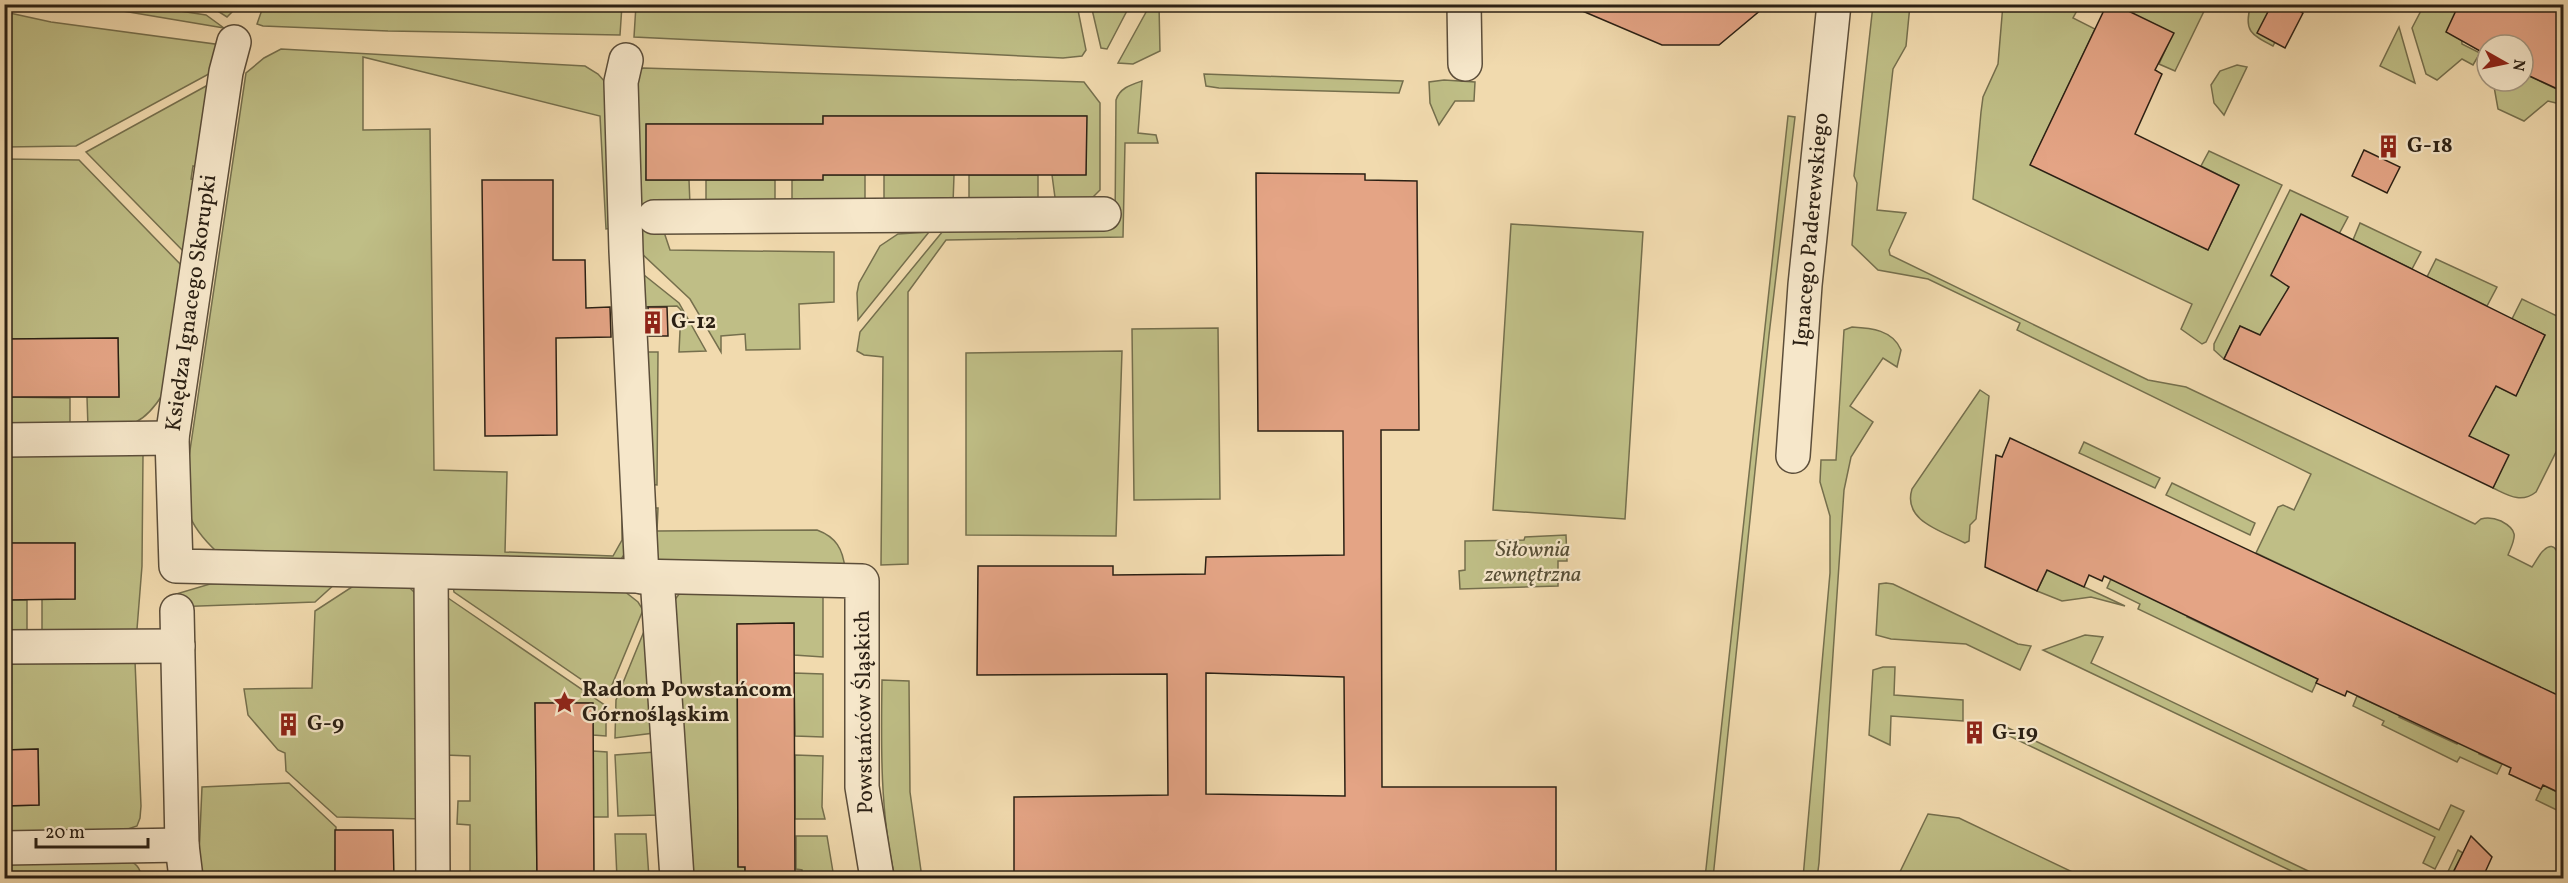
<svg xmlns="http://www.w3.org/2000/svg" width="2568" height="883" font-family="Vollkorn,serif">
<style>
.green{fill:#bfbe86;stroke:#756f4d;stroke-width:1.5}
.building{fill:#e4a485;stroke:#2b2014;stroke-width:1.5;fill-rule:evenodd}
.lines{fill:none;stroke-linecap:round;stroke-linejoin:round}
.minor-casing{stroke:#5c4e3a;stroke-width:36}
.minor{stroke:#f6e7ca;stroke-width:33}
.labels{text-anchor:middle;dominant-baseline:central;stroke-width:4.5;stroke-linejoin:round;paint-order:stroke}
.poi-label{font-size:22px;font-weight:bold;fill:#2b2014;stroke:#f6e7ca;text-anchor:start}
.street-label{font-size:22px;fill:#2b2014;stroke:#f6e7ca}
.park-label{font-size:22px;font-style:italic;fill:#574f36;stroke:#f6e7ca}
</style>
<rect width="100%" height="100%" fill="#f1daae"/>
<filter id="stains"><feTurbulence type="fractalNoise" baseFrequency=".00333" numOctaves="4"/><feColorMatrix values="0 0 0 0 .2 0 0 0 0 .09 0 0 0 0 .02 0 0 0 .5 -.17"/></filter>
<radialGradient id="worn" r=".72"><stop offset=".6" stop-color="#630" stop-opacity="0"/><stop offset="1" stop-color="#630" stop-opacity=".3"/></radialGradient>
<g class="green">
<path d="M264,4H622V5L620,35L388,31L263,26L257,24Z"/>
<path d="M2003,4L2080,5L2073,18L2095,29L2031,164L2208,250L2239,185L2201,166L2209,151L2282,185L2206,342L2202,344L2181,329L2192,304L1973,199L1981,112L1983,97L1998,64Z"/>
<path d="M87,5H141L206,15L224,28Z"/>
<path d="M208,5L239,4V5L227,17Z"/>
<path d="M1077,5L1086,50L1082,56L1063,58L634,37L636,5Z"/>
<path d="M1091,5H1130L1107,49L1101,48Z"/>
<path d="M1150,5H1159L1160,51L1133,64L1118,63Z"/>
<path d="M1873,5H1910L1906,46L1893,69L1877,210L1906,213L1889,250L1890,255L2148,380L2186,387L2475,524L2481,519C2488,517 2494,518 2501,521C2520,531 2515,538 2508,555L2532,567C2536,562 2539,554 2544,550C2556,539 2560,557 2559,565L2563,568V698L2256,553L2278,507L2283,505L2294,510L2311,474L2017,330L2020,323L1928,279L1878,270L1852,245L1857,183L1854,176Z"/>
<path d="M2114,5H2207L2175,71L2159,64L2173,33Z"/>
<path d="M2251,5H2272L2275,42L2273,46C2251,35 2243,30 2251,5Z"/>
<path d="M2424,5H2459L2462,44L2480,53L2473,65L2462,59L2437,80L2426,74L2412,28Z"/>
<path d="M5,12L51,22L222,45L218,69L76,146L5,147Z"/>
<path d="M2399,27L2415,83L2380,66Z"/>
<path d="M281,49L585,66L598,74L606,83L613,228L606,229L600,116L363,57V130L430,129L434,470L507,472L505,552L613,556L622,540V511L630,513L625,553L617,566L217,552C180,517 186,504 189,457L246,73L264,58Z"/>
<path d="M2237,65L2247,67L2224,115L2214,103L2211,85L2220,71Z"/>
<path d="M643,68L1084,82L1100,103V190L1084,206L1056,205L1052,175L1086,174V116H823V124H647L646,180H689L690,205H632L633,72Z"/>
<path d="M2523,73L2563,92L2562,101L2556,103L2548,101L2524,121L2498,109L2493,81H2523Z"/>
<path d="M1204,74L1403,81L1399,93L1219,88L1206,86Z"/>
<path d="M217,80L202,168L193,166L191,179L198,180L188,256L86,152Z"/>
<path d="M1444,80L1475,82L1474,101H1455L1439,125L1430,103L1429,82Z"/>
<path d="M1142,81L1138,133L1156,135L1158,143H1125L1123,237L946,240L908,292V564L881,565L883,357L864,355L857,351L860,332L943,231L1115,227L1116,100C1120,88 1130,85 1142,81Z"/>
<path d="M1788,116L1795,117L1769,335L1713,878H1705Z"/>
<path d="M4,159L79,160L184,268L163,394C140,430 128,425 88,428L87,397H119L118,338L5,339Z"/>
<path d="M823,175H865V205H792V180Z"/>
<path d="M884,175H954L953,204H884Z"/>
<path d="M969,175H1038V202L969,203Z"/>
<rect x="706" y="180" width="69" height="26"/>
<path d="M2290,190L2348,217L2339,234L2271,276L2290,285L2288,289L2477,381L2494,390L2496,386L2516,395L2545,335L2512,319L2522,299L2563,319V438L2536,492C2521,504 2508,495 2493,488L2508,455L2240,326L2224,359L2214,350V344Z"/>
<path d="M2360,223L2421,252L2412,269L2353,240Z"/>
<path d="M1511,224L1643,232L1625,519L1493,510Z"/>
<path d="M663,229L670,250L834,252V302L799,304L800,349L746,350L745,334L721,336V352L690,299L640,252L633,230Z"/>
<path d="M929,232L858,320L857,293L859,283L880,246L898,234Z"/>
<path d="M2436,259L2497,287L2487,306L2427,277Z"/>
<path d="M634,267L679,303L706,351L679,352L681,310L677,306L639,307Z"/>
<path d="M1852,327C1871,328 1893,330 1901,350L1897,367L1883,358L1850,406L1873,422L1851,457L1844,490L1819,863L1817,878H1803L1830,573V516L1820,482L1821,460H1836L1844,330Z"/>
<path d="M1218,328L1220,499L1134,500L1132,329Z"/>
<path d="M1122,351L1116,536L966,535V353Z"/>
<path d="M639,352H658L657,485L646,484Z"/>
<path d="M1980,390L1989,396L1976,519L1970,525L1969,541L1965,543C1942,531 1902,521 1912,489Z"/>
<path d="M5,397L70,398V430L5,429Z"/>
<path d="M2084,442L2160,478L2155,488L2079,453Z"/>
<path d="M135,450L143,455L142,566L137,629L134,632L42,635V599H75V543H5L4,451Z"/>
<path d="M2172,483L2255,523L2250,535L2166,495Z"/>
<path d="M646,508H658L657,531L817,530C836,537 843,549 845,569L659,565Z"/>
<path d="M1566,535L1567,561H1558V586L1460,589L1459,571L1465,570V541L1524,540L1525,537Z"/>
<path d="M2055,554L2065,578L2125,606L2091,597L2062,601L2037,591Z"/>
<path d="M2111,579L2190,611L2187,617L2318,679L2312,692L2138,609L2140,604L2107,588Z"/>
<path d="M321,580L337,582L315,602L172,607L176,594L210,584Z"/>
<path d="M358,583L408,586L417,595L425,819L337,817L286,771L285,753L278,750L248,715L244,689L312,688L315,611Z"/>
<path d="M1886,583L1893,584L2018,644L2031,646L2020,670L1966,644L1891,639L1876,635L1879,584Z"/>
<path d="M453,586L624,591L638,602L643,610L607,697L454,592Z"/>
<path d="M683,589L823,591V657L794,655V623L737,624L738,866L745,867V878H692L673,602Z"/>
<path d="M448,598L606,706V736L593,735L592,703H535L537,878H470V825L457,824L458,801H470V756L445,755V603Z"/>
<path d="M4,600H27V637H5Z"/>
<path d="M647,624L654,733L615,738L616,700Z"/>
<path d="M2085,635L2103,637L2091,663L2439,830L2451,805L2464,811L2435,869L2423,863L2435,837L2043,650Z"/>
<path d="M4,659L135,661L141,806L140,818L137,826L125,830L5,833V806L39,805L38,749L5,750Z"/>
<path d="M1883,667H1895L1894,695L1963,700V721L1891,716L1890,745L1869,735L1873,670Z"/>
<path d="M794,673L823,674V737L795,736Z"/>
<path d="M882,680L909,681L910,792L922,878H895C880,814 881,746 882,680Z"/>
<path d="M2357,696L2381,707L2401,712L2399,717L2457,744L2461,739L2480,749L2479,754L2502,764L2497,774L2460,757L2457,762L2382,725L2384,721L2353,706Z"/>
<path d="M2006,727L2323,878H2306L2003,733Z"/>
<path d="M593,751L607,752L608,817H593Z"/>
<path d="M655,752L659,815L618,816L615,755Z"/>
<path d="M795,755L823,756L822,807L825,819H795Z"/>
<path d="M289,783L336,827L335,878H219L218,872L213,878H198L202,787Z"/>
<path d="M2543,785L2563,795V813L2536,800Z"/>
<path d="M1928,814L1959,818L2085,878H1897Z"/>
<path d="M615,834H646L649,878H617Z"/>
<path d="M796,836H827L834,878H802V870L796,869Z"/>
<path d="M2458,850L2463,853L2450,878H2445Z"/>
<path d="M4,859H126C136,863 141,868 141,878H5Z"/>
</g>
<g class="building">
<path d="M1566,4H1768L1719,45H1662Z"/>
<path d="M2107,4H2114L2174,33L2155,70L2162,74L2135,134L2239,185L2208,250L2030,165Z"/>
<path d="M2272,4H2288L2303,13L2285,48L2257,33Z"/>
<path d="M2459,4H2542L2564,15V92L2523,73V45H2487V55L2446,32Z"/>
<path d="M823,116H1087L1086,175H823V180H646V124H823Z"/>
<path d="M2364,150L2400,167L2387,193L2352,176Z"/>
<path d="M1256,173L1365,174V180L1417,181L1419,430H1381L1382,787H1556V879H1014V797L1168,795L1167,674L977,675L978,566H1113V575L1205,574L1206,557L1344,555L1343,431H1258ZM1206,673L1344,677L1345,796L1206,794Z"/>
<path d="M482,180H553V260H585L586,308L610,307L611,337L556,338L557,435L485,436Z"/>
<path d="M2301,214L2545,335L2516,396L2496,386L2469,436L2509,455L2493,488L2224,359L2240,326L2260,335L2289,287L2271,275Z"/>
<path d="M648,307H667L668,336H649Z"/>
<path d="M118,338L119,397H4V339Z"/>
<path d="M2010,438L2564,698V795L2543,785L2541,789L2509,774L2511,768L2347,691L2345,696L2316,683L2318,679L2104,576L2102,581L2089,575L2084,587L2047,570L2037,591L1985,567L1996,455L2002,457Z"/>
<path d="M4,543H75V599L4,600Z"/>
<path d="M794,623L795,879H745V867H738L737,624Z"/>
<path d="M535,703H593L594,879H537Z"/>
<path d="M38,749L39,805L4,806V750Z"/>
<path d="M335,830H393L394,879H335Z"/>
<path d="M2471,836L2492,857L2482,879H2450Z"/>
</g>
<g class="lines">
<defs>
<g id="minor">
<path d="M1464,4L1465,64"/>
<path d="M234,42L226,72L172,438L176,566L862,581V787L877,878"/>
<path d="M626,60L621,82L626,251L642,577"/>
<path d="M654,217L1104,214"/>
<path d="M4,440L172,438"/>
<path d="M1793,456L1805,285L1834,4"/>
<path d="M431,572L433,878"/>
<path d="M657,577L677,878"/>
<path d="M177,611L182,845L186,878"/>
<path d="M4,647L178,646"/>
<path d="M4,848L182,845"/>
</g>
</defs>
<use href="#minor" class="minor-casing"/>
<use href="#minor" class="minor"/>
</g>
<defs>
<symbol id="building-bare" viewBox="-9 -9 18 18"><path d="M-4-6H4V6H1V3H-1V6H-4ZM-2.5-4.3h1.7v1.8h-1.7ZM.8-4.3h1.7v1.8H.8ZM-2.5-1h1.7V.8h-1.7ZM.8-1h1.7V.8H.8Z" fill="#8f2418" stroke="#f6e7ca" stroke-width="2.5" paint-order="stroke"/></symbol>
<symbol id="sight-bare" viewBox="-9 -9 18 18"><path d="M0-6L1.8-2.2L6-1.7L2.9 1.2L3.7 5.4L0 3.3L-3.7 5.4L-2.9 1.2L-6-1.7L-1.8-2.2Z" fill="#8f2418" stroke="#f6e7ca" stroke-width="2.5" paint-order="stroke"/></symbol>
</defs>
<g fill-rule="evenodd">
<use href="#building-bare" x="2372" y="130" width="33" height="33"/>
<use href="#building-bare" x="636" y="306" width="33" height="33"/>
<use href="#sight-bare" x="548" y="686" width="33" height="33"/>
<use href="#building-bare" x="272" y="708" width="33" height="33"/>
<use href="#building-bare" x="1958" y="716" width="33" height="33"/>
</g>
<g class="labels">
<g class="poi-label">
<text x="2407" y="146">G-18</text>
<text x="671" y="322">G-12</text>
<text x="582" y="690">Radom Powstańcom<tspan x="582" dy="25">Górnośląskim</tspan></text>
<text x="307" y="724">G-9</text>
<text x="1992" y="733">G-19</text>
</g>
<g class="street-label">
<text transform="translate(1812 230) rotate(-85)">Ignacego Paderewskiego</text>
<text transform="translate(192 303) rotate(-82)">Księdza Ignacego Skorupki</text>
<text transform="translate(865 712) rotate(-91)">Powstańców Śląskich</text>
</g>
<g class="park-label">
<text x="1533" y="550">Siłownia<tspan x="1533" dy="25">zewnętrzna</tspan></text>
</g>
</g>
<rect width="2568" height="883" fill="none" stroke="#f1daae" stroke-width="24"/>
<rect x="6" y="6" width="2556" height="871" fill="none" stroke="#2b2014" stroke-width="3"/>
<rect x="12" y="12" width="2544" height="859" fill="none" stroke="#2b2014" stroke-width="1.5"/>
<g transform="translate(2505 63) rotate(99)"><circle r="28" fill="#f6e7ca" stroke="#a59781" stroke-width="1.5"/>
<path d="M0-4.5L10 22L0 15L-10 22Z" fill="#8f2418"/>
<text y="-9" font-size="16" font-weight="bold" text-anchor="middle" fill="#2b2014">N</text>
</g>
<path d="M36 838v9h112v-9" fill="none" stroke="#2b2014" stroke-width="3"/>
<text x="45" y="838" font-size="18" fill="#2b2014" stroke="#f6e7ca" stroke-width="4.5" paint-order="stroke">20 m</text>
<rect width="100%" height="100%" filter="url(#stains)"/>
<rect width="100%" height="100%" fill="url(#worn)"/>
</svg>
